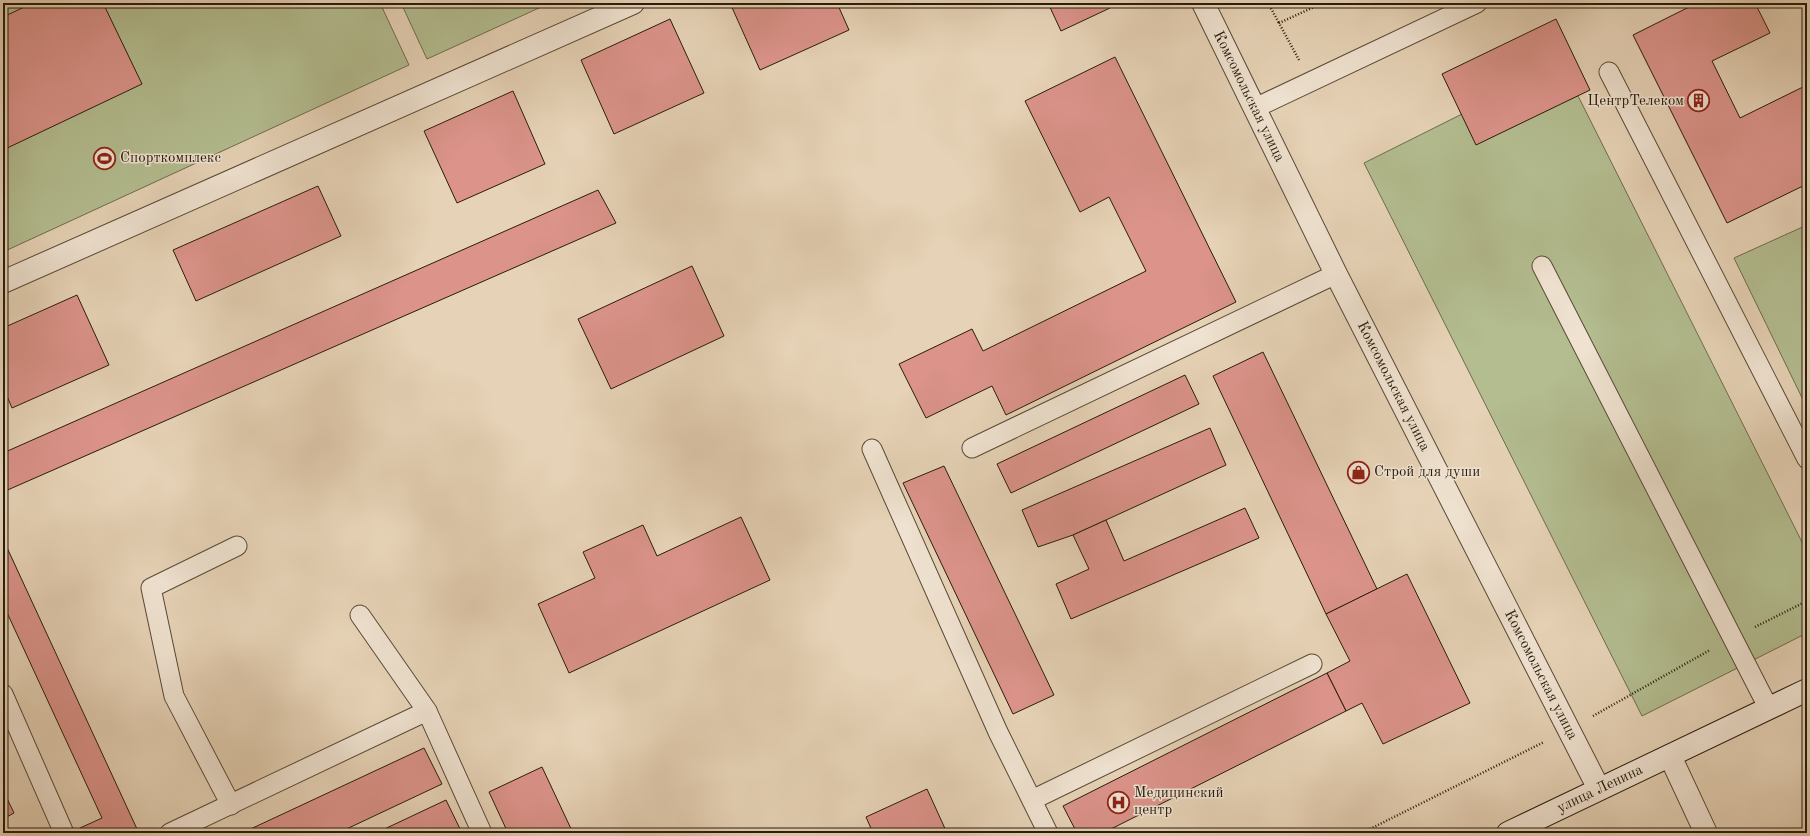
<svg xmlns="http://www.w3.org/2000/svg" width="1810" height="836" font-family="'Old Standard TT',serif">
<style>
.green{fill:#b3bd90;stroke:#6e6c4e}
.building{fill:#db938a;stroke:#281c0c}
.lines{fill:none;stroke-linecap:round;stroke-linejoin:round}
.service-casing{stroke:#584a36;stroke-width:21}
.minor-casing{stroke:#584a36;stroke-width:24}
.tertiary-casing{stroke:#584a36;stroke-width:24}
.secondary-casing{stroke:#281c0c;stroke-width:24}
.path{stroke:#281c0c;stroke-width:2.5;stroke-dasharray:1 2;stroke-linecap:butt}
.service{stroke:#efe2d0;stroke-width:19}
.minor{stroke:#efe2d0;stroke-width:22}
.tertiary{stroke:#efe2d0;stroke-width:22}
.secondary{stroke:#efe2d0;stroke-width:22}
.labels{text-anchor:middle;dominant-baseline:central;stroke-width:3;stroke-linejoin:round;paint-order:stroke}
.street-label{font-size:15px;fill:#281c0c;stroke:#efe2d0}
.poi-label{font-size:15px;fill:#281c0c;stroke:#efe2d0;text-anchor:start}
</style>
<rect width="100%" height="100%" fill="#e6d2b6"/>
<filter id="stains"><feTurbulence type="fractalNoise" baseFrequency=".005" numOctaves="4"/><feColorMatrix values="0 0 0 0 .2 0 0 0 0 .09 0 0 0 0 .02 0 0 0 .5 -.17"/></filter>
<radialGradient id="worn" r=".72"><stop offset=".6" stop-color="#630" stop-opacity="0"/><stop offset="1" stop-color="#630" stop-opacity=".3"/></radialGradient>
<g class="green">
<path d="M3,3H380L409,65L3,252Z"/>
<path d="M401,3H550L427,59Z"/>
<path d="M1562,64L1807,552V633L1642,716L1364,163Z"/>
<path d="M1807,225V408L1734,258Z"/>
</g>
<g class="building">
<path d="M33,3H103L142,84L3,150V17Z"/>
<path d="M730,3H837L849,30L760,70Z"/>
<path d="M1048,3H1108L1110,8L1061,31Z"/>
<path d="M1697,3H1755L1770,33L1712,61L1740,118L1807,85V184L1727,223L1633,35Z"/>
<path d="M670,19L704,93L614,134L581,60Z"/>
<path d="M1556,19L1590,90L1476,145L1442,74Z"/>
<path d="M1115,57L1236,302L1006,415L992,386L926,418L899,364L972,329L983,351L1146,271L1109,197L1080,212L1025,101Z"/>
<path d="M513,91L545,164L457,203L424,131Z"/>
<path d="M318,186L341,236L196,301L173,250Z"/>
<path d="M598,190L616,223L3,492V453Z"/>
<path d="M692,266L724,336L611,389L578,319Z"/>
<path d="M77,295L109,365L12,408L3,387V328Z"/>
<path d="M1263,352L1377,589L1326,614L1213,376Z"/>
<path d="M1185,375L1199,404L1011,493L997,464Z"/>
<path d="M1210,428L1226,465L1106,520L1073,535L1038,547L1022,510Z"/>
<path d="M944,466L1054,695L1013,714L903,483Z"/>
<path d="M1245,508L1259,538L1071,619L1056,584L1089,569L1073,535L1106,520L1124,561Z"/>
<path d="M741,517L770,580L569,673L538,604L595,578L583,552L643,525L657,556Z"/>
<path d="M3,539L137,829L128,833H83L80,828L102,818L3,604Z"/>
<path d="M1407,574L1470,703L1383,744L1362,703L1346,711L1327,673L1350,661L1326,614Z"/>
<path d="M1327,673L1346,711L1103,833H1077L1063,806Z"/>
<path d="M424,748L442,784L338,833H242Z"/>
<path d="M542,767L573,833H508L489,792Z"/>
<path d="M927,789L947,833H873L866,817Z"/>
<path d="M3,790L14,813L3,819Z"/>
<path d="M446,800L462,833H376Z"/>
<path d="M1030,829L1032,833H1021Z"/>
</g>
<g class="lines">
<defs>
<g id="service">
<path d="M1609,72L1807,459"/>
<path d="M1255,108L1477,3"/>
<path d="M1542,266L1769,709"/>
<path d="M972,448L1336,274"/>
<path d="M872,449L998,732L1048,833"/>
<path d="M3,694L64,833"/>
<path d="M427,711L482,833"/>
<path d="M1032,800L1312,664"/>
<path d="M231,805L174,696L151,588L237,546"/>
<path d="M170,833L427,711L360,615"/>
</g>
<path id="minor" d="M3,282L633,3"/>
<g id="tertiary">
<path id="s1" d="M1203,3L1336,274L1599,789"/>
<path d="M1670,756L1706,833"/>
</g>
<g id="secondary">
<path id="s2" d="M1508,833L1807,690"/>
</g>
</defs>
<use href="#service" class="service-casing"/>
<use href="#minor" class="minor-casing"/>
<use href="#tertiary" class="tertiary-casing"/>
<use href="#secondary" class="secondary-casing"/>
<g class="path">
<path d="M1268,3L1279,23"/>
<path d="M1299,60L1279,23L1323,3"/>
<path d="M1755,627L1807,601"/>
<path d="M1593,716L1710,650"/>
<path d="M1362,833L1544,742"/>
</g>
<use href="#service" class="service"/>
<use href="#minor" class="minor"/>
<use href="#tertiary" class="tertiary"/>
<use href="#secondary" class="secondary"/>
</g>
<defs>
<symbol id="building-ring" viewBox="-11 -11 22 22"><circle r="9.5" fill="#efe2d0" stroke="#8f2418" stroke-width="1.5"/><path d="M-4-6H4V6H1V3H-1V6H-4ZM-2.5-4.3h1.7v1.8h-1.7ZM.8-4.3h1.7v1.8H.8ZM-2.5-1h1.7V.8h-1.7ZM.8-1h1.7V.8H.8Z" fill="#8f2418"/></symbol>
<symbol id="stadium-ring" viewBox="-11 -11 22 22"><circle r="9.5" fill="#efe2d0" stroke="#8f2418" stroke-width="1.5"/><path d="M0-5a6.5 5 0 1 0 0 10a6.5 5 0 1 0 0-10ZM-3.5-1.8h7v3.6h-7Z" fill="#8f2418"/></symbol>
<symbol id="shop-ring" viewBox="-11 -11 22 22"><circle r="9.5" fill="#efe2d0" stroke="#8f2418" stroke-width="1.5"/><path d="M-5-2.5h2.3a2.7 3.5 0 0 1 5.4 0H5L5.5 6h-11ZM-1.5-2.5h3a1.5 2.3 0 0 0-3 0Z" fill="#8f2418"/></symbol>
<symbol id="hospital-ring" viewBox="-11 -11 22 22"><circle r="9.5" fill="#efe2d0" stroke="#8f2418" stroke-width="1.5"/><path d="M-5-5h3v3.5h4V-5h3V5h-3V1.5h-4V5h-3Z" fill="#8f2418"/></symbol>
</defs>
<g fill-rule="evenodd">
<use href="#building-ring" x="1686" y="88" width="25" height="25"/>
<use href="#stadium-ring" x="92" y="146" width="25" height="25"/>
<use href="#shop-ring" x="1346" y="460" width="25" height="25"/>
<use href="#hospital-ring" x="1106" y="790" width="25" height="25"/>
</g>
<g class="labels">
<g class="street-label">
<text stroke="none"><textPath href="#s1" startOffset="104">Комсомольская улица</textPath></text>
<text stroke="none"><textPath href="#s1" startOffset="428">Комсомольская улица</textPath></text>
<text stroke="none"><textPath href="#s1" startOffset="752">Комсомольская улица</textPath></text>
<text stroke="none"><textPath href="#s2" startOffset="102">улица Ленина</textPath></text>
</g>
<g class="poi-label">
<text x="1684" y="101" text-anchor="end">ЦентрТелеком</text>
<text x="120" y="158">Спорткомплекс</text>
<text x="1374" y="472">Строй для души</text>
<text x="1134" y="793">Медицинский<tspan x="1134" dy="17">центр</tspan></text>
</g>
</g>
<rect width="1810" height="836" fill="none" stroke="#e6d2b6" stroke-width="16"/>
<rect x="4" y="4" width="1802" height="828" fill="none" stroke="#281c0c" stroke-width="2"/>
<rect x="8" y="8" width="1794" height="820" fill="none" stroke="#281c0c"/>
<rect width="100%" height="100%" filter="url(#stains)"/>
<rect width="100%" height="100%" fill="url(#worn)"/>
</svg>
